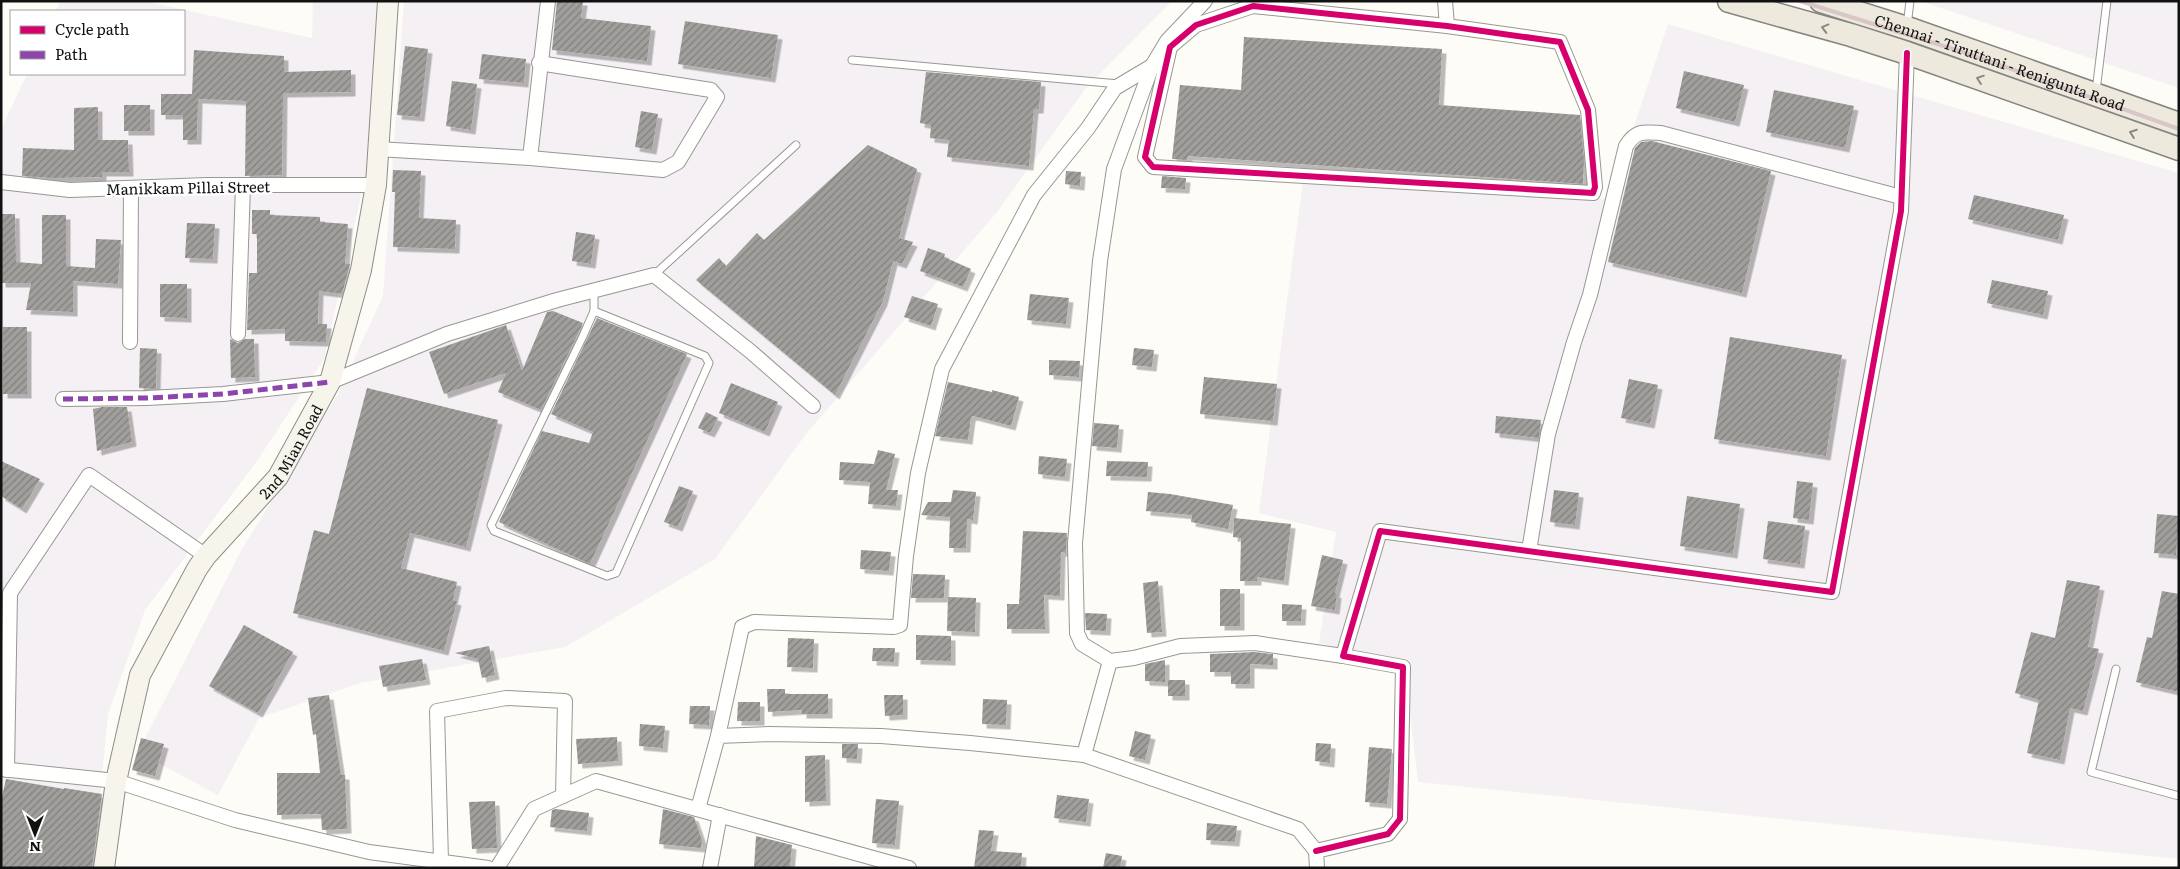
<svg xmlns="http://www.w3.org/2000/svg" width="2180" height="869" font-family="Literata,serif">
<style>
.industrial{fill:#f5f0f3}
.building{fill:url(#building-hatch);filter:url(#shadow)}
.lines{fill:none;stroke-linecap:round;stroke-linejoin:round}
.lane-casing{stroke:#979795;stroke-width:9}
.street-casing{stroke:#979795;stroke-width:16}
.secondary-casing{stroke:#8e8d8b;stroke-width:22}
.primary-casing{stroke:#858482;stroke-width:25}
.lane{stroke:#fffffe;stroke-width:7}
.street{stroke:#fffffe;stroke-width:14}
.secondary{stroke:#f6f4eb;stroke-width:20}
.primary{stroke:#ede9dc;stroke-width:22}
.rail{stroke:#d9c6c7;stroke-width:4}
.quiet{stroke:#8e44ad;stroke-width:5;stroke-dasharray:10 5;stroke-linecap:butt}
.cycleway-casing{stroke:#fff;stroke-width:9}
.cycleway{stroke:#d6006c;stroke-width:6}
.oneway{stroke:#8a8881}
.labels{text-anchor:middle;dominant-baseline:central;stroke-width:5;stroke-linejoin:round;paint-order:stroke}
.street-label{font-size:15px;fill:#111;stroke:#fff}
</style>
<defs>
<pattern id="building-hatch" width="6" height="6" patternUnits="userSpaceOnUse" patternTransform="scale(1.25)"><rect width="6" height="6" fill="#a19f9c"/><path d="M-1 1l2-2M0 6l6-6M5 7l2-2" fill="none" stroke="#82807e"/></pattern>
<filter id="shadow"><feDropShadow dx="4.5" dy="4.5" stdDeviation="0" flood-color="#0004"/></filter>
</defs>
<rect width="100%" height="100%" fill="#fdfcf7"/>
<g class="industrial">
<path d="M60,1H144L312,38L313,1H378L366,174L324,359L257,461L145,610L108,714L93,868H1V129L27,74H184V11H56Z"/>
<path d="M404,1H1172L1086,88L997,212L806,434L715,559L565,647L360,683L259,718L218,795L138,752L242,549L338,394L383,296Z"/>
<path d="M1920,1H2179V88Z"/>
<path d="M1668,24L2179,173V859L1418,782L1404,662L1319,643L1336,532L1259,513L1303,181L1610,199Z"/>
</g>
<g class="building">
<path d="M557,1H583L581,18L651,26L647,61L552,50Z"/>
<path d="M685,21L778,35L771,78L678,64Z"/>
<path d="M1244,37L1442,49L1439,105L1580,115L1584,159L1583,184L1188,156L1187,160L1172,159L1180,85L1241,90Z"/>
<path d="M405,46L428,49L420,117L397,115Z"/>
<path d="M194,50L284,56V72L351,70V92L283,93L282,175L245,176L246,101L198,99L197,140H183V115H161V94H192Z"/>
<path d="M482,54L526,59L524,83L479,79Z"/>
<path d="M1684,71L1744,85L1735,122L1676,108Z"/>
<path d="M926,72L1041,82L1039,109H1034L1029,166L947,157L949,140L930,138L931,125L920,123Z"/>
<path d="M452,81L477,84L471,130L446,126Z"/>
<path d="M1774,90L1854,106L1845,148L1766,132Z"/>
<rect x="124" y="105" width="26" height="26"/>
<path d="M98,107V140H128L129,172H102V177L52,178L22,176L23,148L74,150V108Z"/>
<path d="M641,111L658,114L652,150L635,147Z"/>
<path d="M1652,141L1771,171L1742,293L1608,262L1635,148L1641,142Z"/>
<path d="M868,145L917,169L899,238L913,242L902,264L893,261L883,301L835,395L696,280L719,258L726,266L757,233L764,240Z"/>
<path d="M393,170L421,171L419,218L456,220L455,249L393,247L395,192H392Z"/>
<path d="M1066,171L1081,172L1080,186L1065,184Z"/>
<path d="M1162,176L1186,178L1185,189L1161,188Z"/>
<path d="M1974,195L2064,215L2058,240L1968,219Z"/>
<path d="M252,210H270V215L320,217V222L348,224L345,264H350L342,294L319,291L318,324H327L326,342L285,341V329L247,330L249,273H257V234H252Z"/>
<path d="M1,214H15L16,262L42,264V215H66V266L95,268L96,239L121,240L118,284L73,281V312L26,310L31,283H1Z"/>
<path d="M187,223L215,224L213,259L185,258Z"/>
<path d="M576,232L595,235L591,264L572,261Z"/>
<path d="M928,248L945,254L944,257L971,269L963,287L920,271Z"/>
<path d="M1992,280L2048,291L2043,315L1987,303Z"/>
<path d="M160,284H187V318L160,317Z"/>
<path d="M1030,294L1069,298L1066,324L1027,320Z"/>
<path d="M912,296L938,304L931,326L904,317Z"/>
<path d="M553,311L583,323L541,410L498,392L506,373L444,394L429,352L506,325L522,371L547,312Z"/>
<path d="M597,318L687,354L590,564L499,522L542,431L589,443L593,432L551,414Z"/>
<rect x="3" y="327" width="24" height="67"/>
<path d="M1730,337L1842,355L1826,456L1714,439Z"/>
<path d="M230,339L238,343L245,339H254L255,377L231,378Z"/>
<path d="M140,348L157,349L156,389L139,388Z"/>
<path d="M1134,348L1154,350L1152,367L1132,365Z"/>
<path d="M1049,360L1080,361L1079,377L1049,375Z"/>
<path d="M1204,377L1277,384L1273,421L1200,414Z"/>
<path d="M1629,379L1658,385L1650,424L1621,418Z"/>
<path d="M948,382L992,392V390L1019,397L1011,426L973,416L971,417L968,440L935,436Z"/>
<path d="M731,383L778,402L765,432L719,413Z"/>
<path d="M367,388L498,420L466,547L410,533L401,568L457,582L453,600L457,601L444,651L293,613L314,530L329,534Z"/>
<path d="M102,407H127L132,442L97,451L93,409Z"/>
<path d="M706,412L718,418L710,433L698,428Z"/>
<path d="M1496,416L1541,420L1539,438L1495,433Z"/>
<path d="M1094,423L1119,425L1117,448L1092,446Z"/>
<path d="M878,450L895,454L886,490H898L896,506L868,504L870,482L839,480L840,462L874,464Z"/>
<path d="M1039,456L1067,459L1065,477L1038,474Z"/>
<path d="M1,461L40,479L22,509L1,496Z"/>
<path d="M1107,461L1148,462L1147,477L1106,476Z"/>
<path d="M1797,481L1813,483L1809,520L1793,518Z"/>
<path d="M679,486L693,491L678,527L664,522Z"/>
<path d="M953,490L976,492L973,520L967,519L966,548H949L950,517L921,515L928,502H951Z"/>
<path d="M1554,490L1579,493L1575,525L1550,522Z"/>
<path d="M1148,492L1170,494L1233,505L1228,529L1191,522L1192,515L1146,511Z"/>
<path d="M1687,496L1740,504L1733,554L1680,546Z"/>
<path d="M2157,514L2179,516L2176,555L2154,553Z"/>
<path d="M1234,518L1291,524L1284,581L1257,577V581H1240L1241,538L1233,537Z"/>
<path d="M1768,521L1805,526L1800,564L1763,559Z"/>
<path d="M1023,531L1067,533L1066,553L1061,552L1060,596L1044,595L1045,629H1007V604H1019Z"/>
<path d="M861,550L891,552L889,571L860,569Z"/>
<path d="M1322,555L1343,560L1335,593L1337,594L1335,610L1311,606Z"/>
<path d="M913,574L945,575L944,598H911Z"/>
<path d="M2067,580L2100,586L2088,647L2099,649L2083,711L2070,708L2060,760L2027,753L2039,700L2015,693L2031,632L2055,638Z"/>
<path d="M1158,581L1162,632L1147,633L1143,583Z"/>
<rect x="1220" y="589" width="20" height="37"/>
<path d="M2162,591L2179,594V692L2136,682L2147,637L2152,638Z"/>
<path d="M948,597L976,598L975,632L947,631Z"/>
<path d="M1282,604L1302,605L1301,621H1282Z"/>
<path d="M1085,613L1107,614L1106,631L1086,630Z"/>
<path d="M244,625L293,652L258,713L209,686Z"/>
<path d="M916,635L951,636V661L916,660Z"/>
<path d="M788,638L814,639L813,668L787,667Z"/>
<path d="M489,646L495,675L482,678L478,659L455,653Z"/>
<path d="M873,648H895L894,662L872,661Z"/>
<path d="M1255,652L1273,654V665L1250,664V684H1231V672H1210V654Z"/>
<path d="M422,659L426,680L383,687L379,666Z"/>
<path d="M1165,660V682L1145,681V664Z"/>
<rect x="1168" y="680" width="17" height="16"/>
<path d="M767,689H785V694H828V714H802V710L768,712Z"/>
<path d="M329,695L341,775H345L347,829L322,830L321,814L277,815V773H320L316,734L313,735L308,698Z"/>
<path d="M884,695H903V715L885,716Z"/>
<path d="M983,699L1007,700L1006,725L982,724Z"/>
<path d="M738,702H760V721H737Z"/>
<path d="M690,706H710L709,725L689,724Z"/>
<path d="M640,724L665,726L663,748L639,746Z"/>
<path d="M1135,731L1151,735L1145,760L1129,756Z"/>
<path d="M617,737L618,761L578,764L576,739Z"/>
<path d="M141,738L164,744L155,776L132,770Z"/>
<path d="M1316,743L1331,744L1330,763L1315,761Z"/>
<path d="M842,744H858L857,759L842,758Z"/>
<path d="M1369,747L1392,749L1387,804L1365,802Z"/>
<path d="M825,755L826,801L805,802V756Z"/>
<path d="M6,779L64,789V788L102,794L92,868H1V801Z"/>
<path d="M1057,795L1089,799L1086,822L1054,818Z"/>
<path d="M876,799L899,801L895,845L872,843Z"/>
<path d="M495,801L497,848L472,849L469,802Z"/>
<path d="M556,809L589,813L587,831L550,827L552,810Z"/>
<path d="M663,809L694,817L702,840L701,848L659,844Z"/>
<path d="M1207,823L1237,826L1235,842L1206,840Z"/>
<path d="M979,830L994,831L991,851L1022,853L1021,868H974Z"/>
<path d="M756,836L792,845L790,868H754Z"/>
<path d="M1106,853L1122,856L1120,868H1103Z"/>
</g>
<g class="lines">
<defs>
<g id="lane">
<path d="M1907,26L1910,1"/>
<path d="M852,60L1119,84"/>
<path d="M2096,91L2107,1"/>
<path d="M654,275L796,145"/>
<path d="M594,291V311L583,336L491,525L494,531L607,576L616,573L709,363L705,356L594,311"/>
<path d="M2116,669L2091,772L2179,796"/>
</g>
<g id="street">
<path d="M1445,1L1447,26"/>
<path d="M1253,6L1447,26L1560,42L1588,110L1595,187L1593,193L1153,167L1145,157L1170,47L1196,25Z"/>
<path d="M377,149L530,158L663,170L678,162L717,97L711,90L539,63"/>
<path d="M530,158L548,1"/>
<path d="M1,182L70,190L207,185H376"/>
<path d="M238,334L243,185"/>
<path d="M130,342L131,188"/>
<path d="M63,399L147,398L223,394L330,382L447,334L557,300L654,275L750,351L813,406"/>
<path d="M1529,551L1548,434L1574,342L1590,295L1626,146C1636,130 1643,132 1661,133L1901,197"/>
<path d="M1110,661L1134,658L1180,646L1255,643L1343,656"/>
<path d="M718,736L742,627L754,622L894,627L900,625L906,556L918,473L942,369L1034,195L1088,128L1115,88L1152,66"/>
<path d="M1084,755L1110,661L1082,644L1077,633L1075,543L1100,261L1114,169L1152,66L1167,41L1205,1"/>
<path d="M1,769L116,781L235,820L369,852L488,868"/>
<path d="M7,770L10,593L89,475L206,556"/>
<path d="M698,809L718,736L769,734L881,736L970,743L1084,755L1298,829L1316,851L1317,868"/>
<path d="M1316,851L1388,834L1400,819L1403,667L1343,656L1380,531L1832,592L1901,211L1907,53"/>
<path d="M441,861L437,711L506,698L565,701L563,796"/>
<path d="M497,868L534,809L596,781L909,868"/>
<path d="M710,868L720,815"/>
</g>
<g id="secondary">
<path id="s1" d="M104,868L116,781L140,675L197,569L206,556L278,477L330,382L361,270L376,185L388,1"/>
</g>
<g id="primary">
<path d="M1729,1L1851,35L1907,53L2179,149"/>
<path id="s2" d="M1821,1L1913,30L2179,124"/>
</g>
</defs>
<use href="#lane" class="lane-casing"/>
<use href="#street" class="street-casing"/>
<use href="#secondary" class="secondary-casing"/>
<use href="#primary" class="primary-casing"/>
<use href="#lane" class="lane"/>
<use href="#street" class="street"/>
<use href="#secondary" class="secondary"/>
<use href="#primary" class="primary"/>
<path class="rail" d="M1800,1L1969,54L2179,129"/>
<path class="quiet" d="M63,399L147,398L223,394L330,382"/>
<defs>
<g id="cycleway">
<path d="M1253,6L1447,26L1560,42L1588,110L1595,187L1593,193L1153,167L1145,157L1170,47L1196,25Z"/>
<path d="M1316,851L1388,834L1400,819L1403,667L1343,656L1380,531L1832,592L1901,211L1907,53"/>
</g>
</defs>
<use href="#cycleway" class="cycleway-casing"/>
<use href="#cycleway" class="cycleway"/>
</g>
<defs><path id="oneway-chevron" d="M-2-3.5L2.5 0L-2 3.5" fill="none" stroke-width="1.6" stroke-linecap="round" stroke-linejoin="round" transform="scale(1.25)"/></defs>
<g class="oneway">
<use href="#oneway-chevron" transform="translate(1825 28) rotate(-165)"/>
<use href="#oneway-chevron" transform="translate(1980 79) rotate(-161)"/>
<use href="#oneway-chevron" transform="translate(2133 133) rotate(-160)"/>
</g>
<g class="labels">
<g class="street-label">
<text stroke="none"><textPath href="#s2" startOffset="189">Chennai - Tiruttani - Renigunta Road</textPath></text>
<text transform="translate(188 187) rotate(-1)">Manikkam Pillai Street</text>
<text stroke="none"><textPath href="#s1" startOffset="468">2nd Mian Road</textPath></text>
</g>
</g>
<rect width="2180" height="869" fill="none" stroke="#111111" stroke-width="5"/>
<rect x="10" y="10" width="175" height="65" fill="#ffffff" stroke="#a0a0a0"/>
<rect x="20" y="26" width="25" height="8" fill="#d6006c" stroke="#a0a0a0"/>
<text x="55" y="35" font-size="15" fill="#111111">Cycle path</text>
<rect x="20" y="51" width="25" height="8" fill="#8e44ad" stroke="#a0a0a0"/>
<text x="55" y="60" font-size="15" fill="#111111">Path</text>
<g transform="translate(35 834) rotate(180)" stroke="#ffffff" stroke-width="4" paint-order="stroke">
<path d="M0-4L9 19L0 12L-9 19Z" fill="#111111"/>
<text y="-8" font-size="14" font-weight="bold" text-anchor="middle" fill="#111111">N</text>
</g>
</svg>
